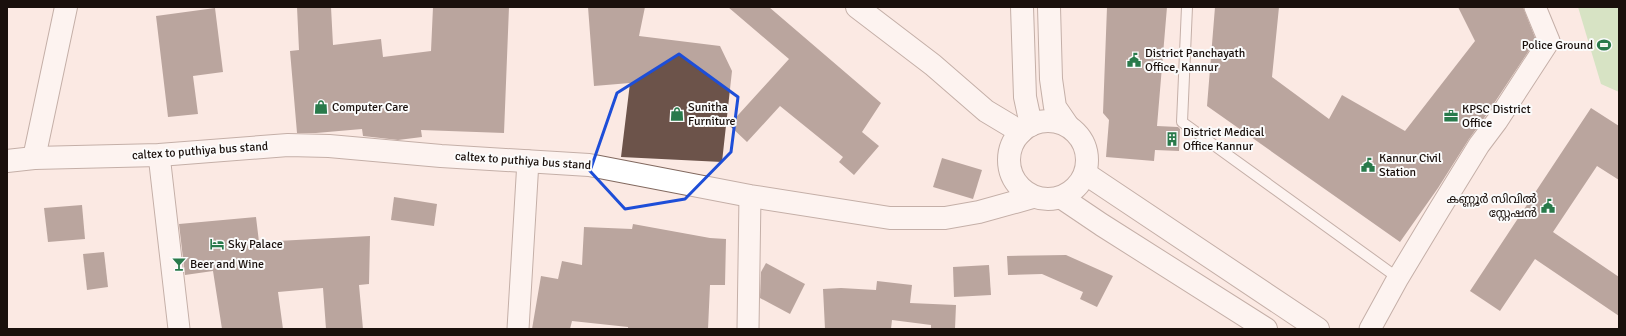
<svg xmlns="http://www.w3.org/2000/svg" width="1626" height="336" font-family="Signika,'Noto Sans Malayalam',sans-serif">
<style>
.green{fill:#aadc9e}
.building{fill:#6c534a}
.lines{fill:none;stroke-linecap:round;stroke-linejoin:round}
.lane-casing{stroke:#82695f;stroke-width:12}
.street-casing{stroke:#82695f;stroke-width:23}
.secondary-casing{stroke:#82695f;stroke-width:24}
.lane{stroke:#fff;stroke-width:10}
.street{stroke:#fff;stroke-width:21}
.secondary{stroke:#fff;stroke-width:22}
.marked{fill:none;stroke:#1d4ed8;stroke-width:3;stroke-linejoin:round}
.labels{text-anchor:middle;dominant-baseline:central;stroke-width:4;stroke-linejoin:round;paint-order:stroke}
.poi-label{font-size:12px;fill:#1a100c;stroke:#fbfbfb;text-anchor:start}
.street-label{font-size:12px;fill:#1a100c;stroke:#fbfbfb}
</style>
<rect width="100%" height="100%" fill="#fbe9e3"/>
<path class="green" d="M1578,7H1619V92L1601,84Z"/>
<g class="building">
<path d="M297,7H331L333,45L381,39L383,57L431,51L433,7H509L504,133L421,130L422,137L398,140L363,136L362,129L316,133H297L290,51L299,50Z"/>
<path d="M588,7H645L639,36L720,46L732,71L722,162L621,157L630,83L594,86Z"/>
<path d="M728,7H769L881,103L862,132L879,146L854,175L839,162L843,157L780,106L747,142L729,125L789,59Z"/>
<path d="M1107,7H1167L1157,126L1178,127L1180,129L1179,151L1155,150L1154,161L1106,157L1109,120L1103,113Z"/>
<path d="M1215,7H1279L1272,77L1329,119L1342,95L1405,131L1475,41L1458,7H1523L1536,40L1487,114L1469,139L1438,188L1400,242L1207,106Z"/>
<path d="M215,8L223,72L193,76L198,114L168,117L156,16Z"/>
<path d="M1591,108L1619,126V180L1597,166L1553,232L1619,277V316L1535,259L1500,311L1470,291Z"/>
<path d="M942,158L982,170L973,199L933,187Z"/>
<path d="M394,197L437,204L434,226L391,220Z"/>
<path d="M82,205L85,239L48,242L44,208Z"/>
<path d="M256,217L259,242L370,236L369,284L359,285L363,329H326L323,288L278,292L283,329H222L213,271L185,275L179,224Z"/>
<path d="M633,224L710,238L726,239L725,285H710L708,329H628V327L572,321L570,329H532L541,276L558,279L562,261L582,265L584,227L632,229Z"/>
<path d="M104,252L108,287L87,290L83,254Z"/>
<path d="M1066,255L1113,276L1097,307L1080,299L1083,292L1042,274L1008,275L1007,256Z"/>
<path d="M766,263L805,284L790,314L760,298L761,272Z"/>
<path d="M989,265L991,295L954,297L953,267Z"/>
<path d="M877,281L912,285L910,303L956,305L955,329H931V325L892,320L891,329H825L823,289L841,288L876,290Z"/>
</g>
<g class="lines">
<defs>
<path id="lane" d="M1187,7L1182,122L1398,278"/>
<g id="street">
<path d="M159,155L179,329"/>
<path d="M518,329L528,161"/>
<path d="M748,329L750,196"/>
<path d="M1370,329L1398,278L1439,210L1479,145L1497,121L1549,41L1535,7"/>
</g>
<g id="secondary">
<path d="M857,7L933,65L986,111L1021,132"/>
<path d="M1022,7L1025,97L1031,125"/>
<path d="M1049,7L1051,79L1055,107L1068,126"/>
<circle cx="1048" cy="160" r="39"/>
<path d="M34,158L66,7"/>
<path d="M7,161L34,158L159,155L288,145L329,146L441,156L589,165L750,196L890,218H945L979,212L1033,197"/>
<path d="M1086,174L1318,329"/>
<path d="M1062,198L1102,225L1266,329"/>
</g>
</defs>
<use href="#lane" class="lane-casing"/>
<use href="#street" class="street-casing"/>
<use href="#secondary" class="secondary-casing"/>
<use href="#lane" class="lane"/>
<use href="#street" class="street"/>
<use href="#secondary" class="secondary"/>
</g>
<path d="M0 0H1626V336H0ZM679,54L738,97L731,152L685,199L625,209L590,171L617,93Z" fill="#fbe9e3" fill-opacity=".55" fill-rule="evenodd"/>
<path class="marked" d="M679,54L738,97L731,152L685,199L625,209L590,171L617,93Z"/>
<defs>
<symbol id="stadium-bare" viewBox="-9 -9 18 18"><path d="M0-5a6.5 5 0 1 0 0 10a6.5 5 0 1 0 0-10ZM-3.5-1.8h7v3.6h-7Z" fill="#297a4b" stroke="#fbfbfb" stroke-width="2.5" paint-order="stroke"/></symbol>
<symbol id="civic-bare" viewBox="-9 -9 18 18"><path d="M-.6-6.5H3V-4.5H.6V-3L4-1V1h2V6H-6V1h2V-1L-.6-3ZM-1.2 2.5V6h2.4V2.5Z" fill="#297a4b" stroke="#fbfbfb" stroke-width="2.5" paint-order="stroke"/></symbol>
<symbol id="shop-bare" viewBox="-9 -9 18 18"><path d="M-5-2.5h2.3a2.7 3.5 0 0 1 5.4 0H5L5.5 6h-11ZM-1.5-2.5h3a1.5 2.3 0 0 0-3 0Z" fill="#297a4b" stroke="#fbfbfb" stroke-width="2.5" paint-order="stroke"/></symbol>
<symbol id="office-bare" viewBox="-9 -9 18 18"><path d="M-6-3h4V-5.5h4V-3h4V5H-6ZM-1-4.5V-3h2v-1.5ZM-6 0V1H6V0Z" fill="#297a4b" stroke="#fbfbfb" stroke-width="2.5" paint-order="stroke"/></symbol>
<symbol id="building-bare" viewBox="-9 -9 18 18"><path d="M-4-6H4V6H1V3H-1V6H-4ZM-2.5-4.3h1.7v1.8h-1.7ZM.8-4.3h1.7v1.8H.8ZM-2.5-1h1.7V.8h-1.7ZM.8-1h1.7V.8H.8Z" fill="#297a4b" stroke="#fbfbfb" stroke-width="2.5" paint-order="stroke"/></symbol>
<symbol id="hotel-bare" viewBox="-9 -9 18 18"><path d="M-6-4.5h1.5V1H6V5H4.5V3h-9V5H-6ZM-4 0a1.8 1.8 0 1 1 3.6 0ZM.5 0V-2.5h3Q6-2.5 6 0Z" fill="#297a4b" stroke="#fbfbfb" stroke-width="2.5" paint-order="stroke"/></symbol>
<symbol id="bar-bare" viewBox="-9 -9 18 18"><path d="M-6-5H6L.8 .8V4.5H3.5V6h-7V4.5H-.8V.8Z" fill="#297a4b" stroke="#fbfbfb" stroke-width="2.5" paint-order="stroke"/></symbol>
</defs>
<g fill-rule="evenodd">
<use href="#stadium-bare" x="1594" y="35" width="20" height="20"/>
<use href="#civic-bare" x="1124" y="50" width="20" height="20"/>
<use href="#shop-bare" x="311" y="97" width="20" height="20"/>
<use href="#shop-bare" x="667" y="104" width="20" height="20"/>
<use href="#office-bare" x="1441" y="106" width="20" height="20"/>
<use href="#building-bare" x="1162" y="129" width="20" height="20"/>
<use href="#civic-bare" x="1358" y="155" width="20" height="20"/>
<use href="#civic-bare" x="1538" y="196" width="20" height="20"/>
<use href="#hotel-bare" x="207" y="234" width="20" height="20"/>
<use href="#bar-bare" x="169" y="254" width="20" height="20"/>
</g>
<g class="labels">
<g class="poi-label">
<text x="1593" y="45" text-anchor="end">Police Ground</text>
<text x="1145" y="53">District Panchayath<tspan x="1145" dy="14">Office, Kannur</tspan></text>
<text x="332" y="107">Computer Care</text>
<text x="688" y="107">Sunitha<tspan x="688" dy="14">Furniture</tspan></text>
<text x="1462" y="109">KPSC District<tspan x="1462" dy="14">Office</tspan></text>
<text x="1183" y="132">District Medical<tspan x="1183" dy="14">Office Kannur</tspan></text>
<text x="1379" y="158">Kannur Civil<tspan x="1379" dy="14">Station</tspan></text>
<text x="1537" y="199" text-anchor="end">കണ്ണൂർ സിവിൽ<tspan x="1537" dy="14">സ്റ്റേഷൻ</tspan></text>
<text x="228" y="244">Sky Palace</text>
<text x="190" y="264">Beer and Wine</text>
</g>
<g class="street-label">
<text transform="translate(200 151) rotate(-4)">caltex to puthiya bus stand</text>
<text transform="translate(523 161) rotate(4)">caltex to puthiya bus stand</text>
</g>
</g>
<rect width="1626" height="336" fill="none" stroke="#1a100c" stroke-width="16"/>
</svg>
